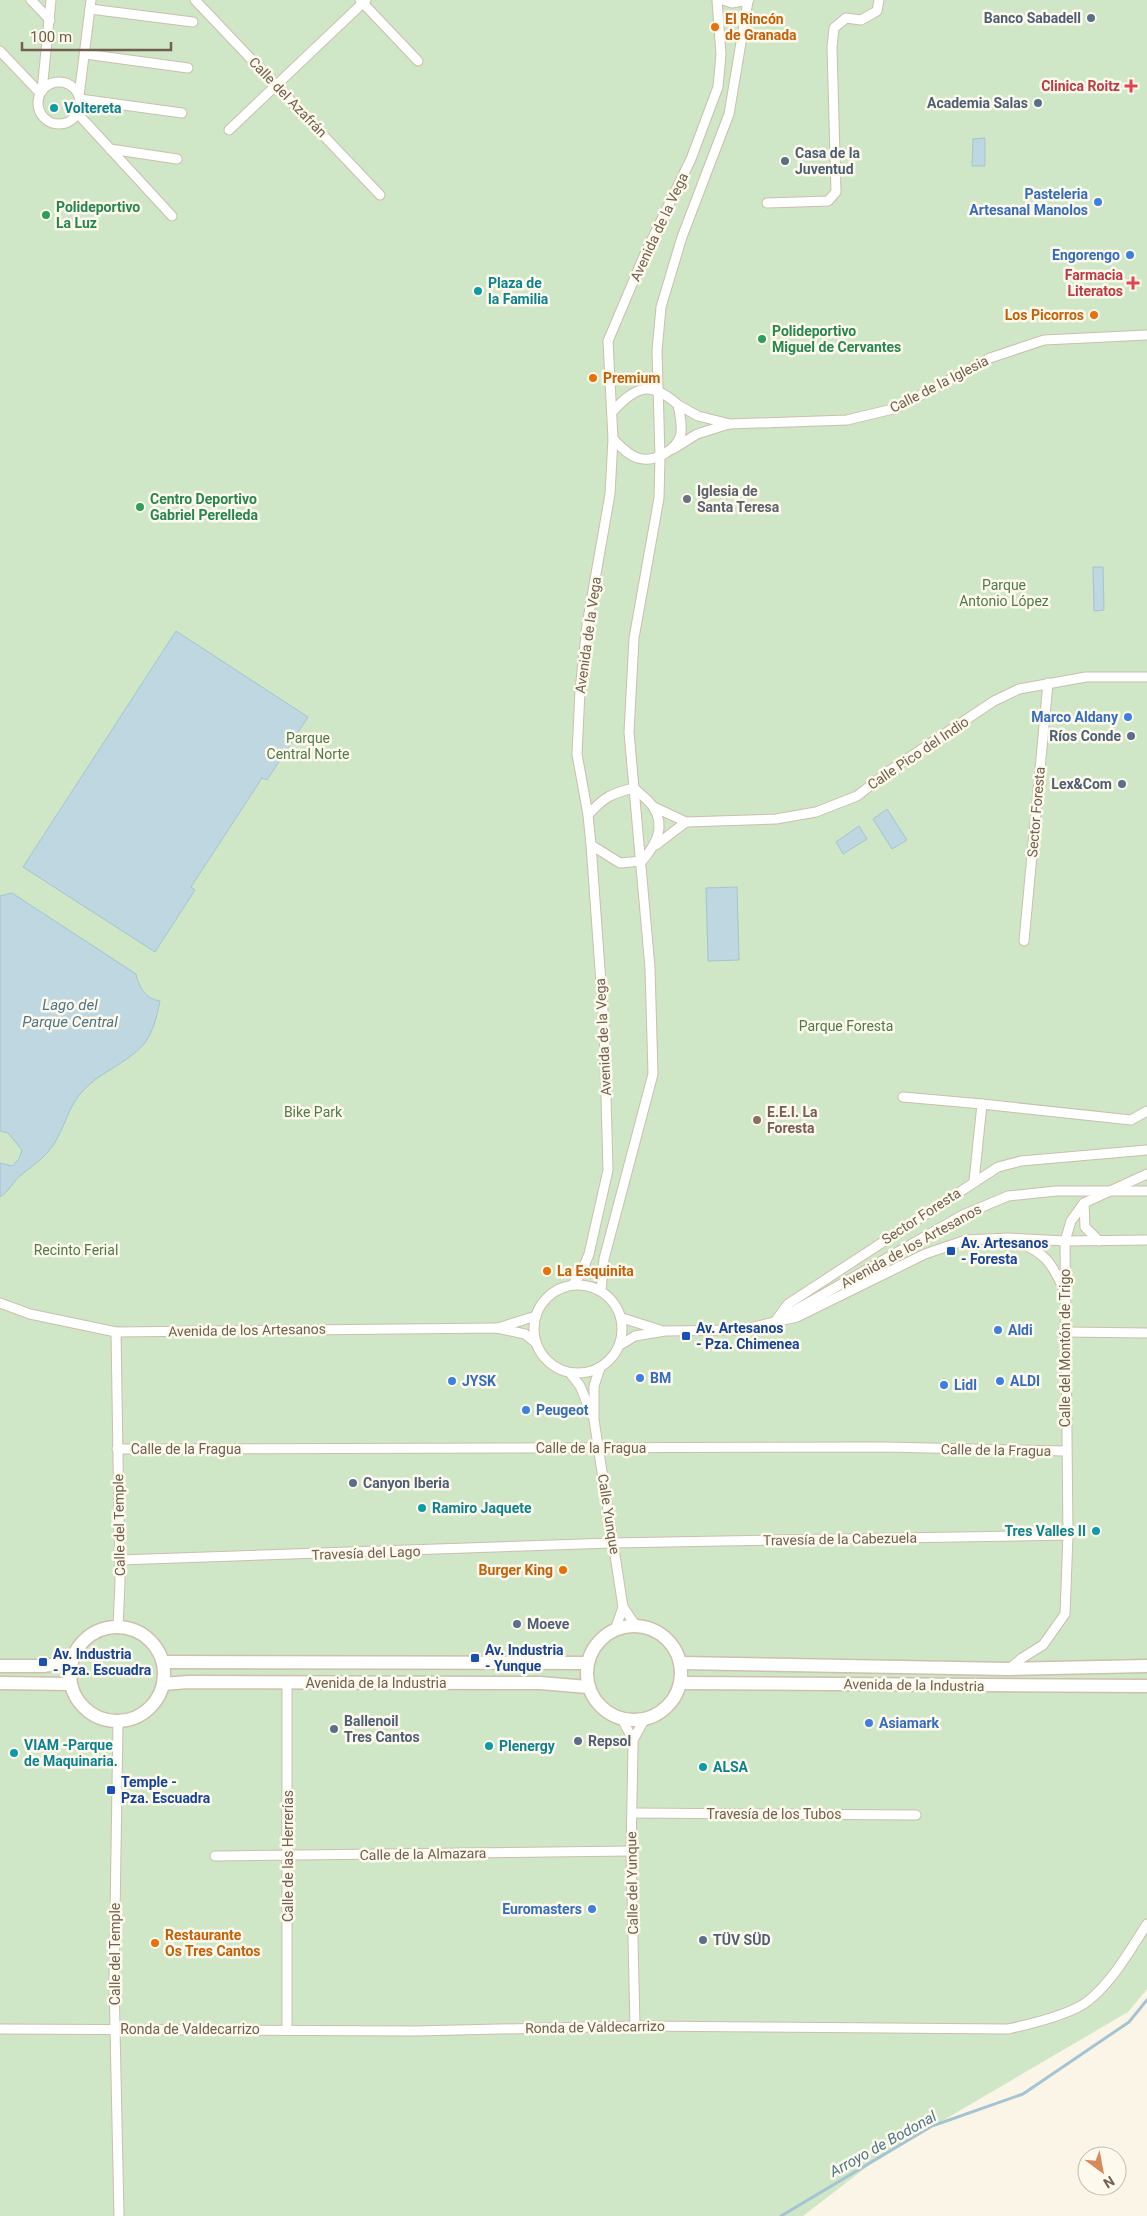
<svg xmlns="http://www.w3.org/2000/svg" width="1147" height="2216" font-family="Roboto,sans-serif">
<style>
.green{fill:#cfe6c7}
.water{fill:#bed7e1;stroke:#a5c4d2}
.lines{fill:none;stroke-linecap:round;stroke-linejoin:round}
.stream{stroke:#a5c4d2;stroke-width:3}
.street-casing{stroke:#cbbfae;stroke-width:11}
.secondary-casing{stroke:#cdc0ac;stroke-width:15}
.street{stroke:#fff;stroke-width:9}
.secondary{stroke:#fff;stroke-width:12}
.service-dot{fill:#5c6f8a;stroke:#fdf9ed;stroke-width:2}
.food-dot{fill:#e8710a;stroke:#fdf9ed;stroke-width:2}
.health-dot{fill:#e0444e;stroke:#fdf9ed;stroke-width:2}
.culture-dot{fill:#0f9aa8;stroke:#fdf9ed;stroke-width:2}
.shop-dot{fill:#3f7fe0;stroke:#fdf9ed;stroke-width:2}
.leisure-dot{fill:#2e9e5b;stroke:#fdf9ed;stroke-width:2}
.worship-dot{fill:#6b7280;stroke:#fdf9ed;stroke-width:2}
.education-dot{fill:#8d6e63;stroke:#fdf9ed;stroke-width:2}
.transit-dot{fill:#1a4fb4;stroke:#fdf9ed;stroke-width:2}
.labels{text-anchor:middle;dominant-baseline:central;stroke-width:5;stroke-linejoin:round;paint-order:stroke}
.service-label{font-size:14px;font-weight:bold;fill:#4e5e75;stroke:#fdf9ed;text-anchor:start}
.food-label{font-size:14px;font-weight:bold;fill:#c56008;stroke:#fdf9ed;text-anchor:start}
.health-label{font-size:14px;font-weight:bold;fill:#be3a42;stroke:#fdf9ed;text-anchor:end}
.street-label{font-size:14px;fill:#71604e;stroke:#fdf9ed}
.culture-label{font-size:14px;font-weight:bold;fill:#0d838f;stroke:#fdf9ed;text-anchor:start}
.shop-label{font-size:14px;font-weight:bold;fill:#366cbe;stroke:#fdf9ed;text-anchor:start}
.leisure-label{font-size:14px;font-weight:bold;fill:#27864d;stroke:#fdf9ed;text-anchor:start}
.worship-label{font-size:14px;font-weight:bold;fill:#5b616d;stroke:#fdf9ed;text-anchor:start}
.park-label{font-size:14px;fill:#527a4b;stroke:#fdf9ed}
.education-label{font-size:14px;font-weight:bold;fill:#785e54;stroke:#fdf9ed;text-anchor:start}
.transit-label{font-size:14px;font-weight:bold;fill:#164399;stroke:#fdf9ed;text-anchor:start}
.water-label{font-size:15px;font-style:italic;fill:#4e7688;stroke:#fdf9ed}
</style>
<rect width="100%" height="100%" fill="#faf5e7"/>
<path class="green" d="M0,0H1147V1989L1128,2012L877,2159L803,2216H0Z"/>
<g class="water">
<path d="M985,138V166H972L973,139Z"/>
<path d="M1093,567H1103L1104,610L1094,611Z"/>
<path d="M176,631L308,717L267,780L262,778L191,887L195,890L155,952L23,867Z"/>
<path d="M887,809L907,840L892,849L873,819Z"/>
<path d="M859,826L867,839L843,854L836,842Z"/>
<path d="M737,887L739,960L708,961L706,888Z"/>
<path d="M12,893L136,974C139,987 145,999 160,1001C157,1016 153,1033 144,1044C126,1065 98,1072 81,1093C69,1107 66,1122 58,1137C50,1154 35,1164 21,1175C13,1181 10,1191 0,1197V1163L12,1166L19,1159L22,1150L8,1133L0,1131V896Z"/>
</g>
<g class="lines">
<path class="stream" d="M781,2216L932,2126L1023,2094L1129,2022L1147,2000"/>
<defs>
<g id="street">
<path d="M31,0L50,20"/>
<path d="M195,0L380,195"/>
<path d="M360,0L418,61"/>
<path d="M723,0L732,3L749,0"/>
<path d="M90,9L193,22"/>
<path d="M0,51L40,93"/>
<path d="M85,54L188,68"/>
<circle cx="59" cy="103" r="21"/>
<path d="M42,91L51,0"/>
<path d="M79,96L91,0"/>
<path d="M80,99L182,113"/>
<path d="M78,114L172,216"/>
<path d="M229,130L366,0"/>
<path d="M110,149L177,159"/>
<path d="M767,203L828,201L836,192L832,47L834,28L846,18L861,20L877,11L879,0"/>
<path d="M678,405L698,416L730,424L847,420L897,408L990,358L1044,340L1147,335"/>
<path d="M612,412C636,386 650,380 678,405C680,414 682,424 681,433C678,450 654,463 638,458C628,455 620,446 613,439"/>
<path d="M673,449L697,434L729,424"/>
<path d="M654,807L686,822L776,819L816,812L857,796L889,771L994,701L1019,689L1086,677H1147"/>
<path d="M588,815C604,797 612,793 634,788C640,794 650,801 654,808C666,828 655,846 642,861L620,863L591,845"/>
<path d="M656,845L686,822"/>
<path d="M1024,941L1048,683"/>
<path d="M903,1097L982,1104"/>
<path d="M974,1181L982,1104L1131,1120L1147,1111"/>
<path d="M1084,1203L1085,1227L1099,1241"/>
<path d="M1016,1241C1045,1253 1051,1261 1064,1290"/>
<circle cx="578" cy="1329" r="44"/>
<path d="M572,1285L581,1274L589,1254L608,1170L604,1025L591,845L588,815L577,754L580,690L587,625L610,494L613,439L608,341L644,256L691,159L718,87L721,54L717,0"/>
<path d="M601,1290L604,1259L653,1074L650,968L629,732L634,638L659,498L660,457L657,351L661,307L682,237L729,114L748,1"/>
<path d="M0,1303L30,1314L116,1332L497,1328L525,1334L536,1343"/>
<path d="M785,1316L963,1215L1008,1196L1056,1191H1147"/>
<path d="M622,1318L660,1330"/>
<path d="M774,1323L788,1304L998,1167L1021,1161L1147,1150"/>
<path d="M498,1328L536,1316"/>
<path d="M116,1332L120,1582L118,1627"/>
<path d="M1066,1332L1147,1333"/>
<path d="M620,1345L635,1336L665,1331L740,1330L797,1317L925,1254L966,1240L1008,1238L1065,1241L1147,1240"/>
<path d="M600,1368L594,1386V1420L623,1607L615,1630"/>
<path d="M570,1373L580,1386L592,1415"/>
<path d="M117,1449L885,1447L1065,1451"/>
<path d="M120,1560L612,1543L1068,1535"/>
<path d="M623,1607L636,1626"/>
<path d="M1009,1669L1022,1658L1043,1645L1065,1614L1068,1535L1065,1241L1071,1221L1084,1203L1147,1174"/>
<path d="M287,1683V2030"/>
<path d="M622,1719L633,1740V1747L631,1851L635,2026"/>
<path d="M118,1721L114,1981L119,2216"/>
<path d="M633,1740L644,1720"/>
<path d="M632,1813L916,1815"/>
<path d="M215,1856L631,1851"/>
<path d="M0,2029L415,2031L635,2026L1008,2029C1031,2024 1070,2015 1088,2001C1113,1981 1130,1950 1147,1924"/>
</g>
<g id="secondary">
<circle cx="634" cy="1673" r="47"/>
<circle cx="117" cy="1674" r="47"/>
<path d="M163,1662L588,1663"/>
<path d="M680,1663L1009,1669L1147,1666"/>
<path d="M0,1666H43L72,1662"/>
<path d="M0,1683L71,1684"/>
<path d="M680,1683L1147,1686"/>
<path d="M163,1684L188,1682L540,1683L588,1687"/>
</g>
</defs>
<use href="#street" class="street-casing"/>
<use href="#secondary" class="secondary-casing"/>
<use href="#street" class="street"/>
<use href="#secondary" class="secondary"/>
</g>
<g class="service-dot">
<circle cx="1091" cy="18" r="5"/>
<circle cx="1038" cy="103" r="5"/>
<circle cx="785" cy="161" r="5"/>
<circle cx="1131" cy="736" r="5"/>
<circle cx="1122" cy="784" r="5"/>
<circle cx="353" cy="1483" r="5"/>
<circle cx="517" cy="1624" r="5"/>
<circle cx="334" cy="1729" r="5"/>
<circle cx="578" cy="1741" r="5"/>
<circle cx="703" cy="1940" r="5"/>
</g>
<g class="food-dot">
<circle cx="715" cy="27" r="5"/>
<circle cx="1094" cy="315" r="5"/>
<circle cx="593" cy="378" r="5"/>
<circle cx="547" cy="1271" r="5"/>
<circle cx="563" cy="1570" r="5"/>
<circle cx="155" cy="1943" r="5"/>
</g>
<g class="health-dot">
<path d="M1128.5 78.5h5v5h5v5h-5v5h-5v-5h-5v-5h5z"/>
<path d="M1130.5 275.5h5v5h5v5h-5v5h-5v-5h-5v-5h5z"/>
</g>
<g class="culture-dot">
<circle cx="54" cy="108" r="5"/>
<circle cx="478" cy="291" r="5"/>
<circle cx="422" cy="1508" r="5"/>
<circle cx="1096" cy="1531" r="5"/>
<circle cx="489" cy="1746" r="5"/>
<circle cx="14" cy="1753" r="5"/>
<circle cx="703" cy="1767" r="5"/>
</g>
<g class="shop-dot">
<circle cx="1098" cy="202" r="5"/>
<circle cx="1130" cy="255" r="5"/>
<circle cx="1128" cy="717" r="5"/>
<circle cx="998" cy="1330" r="5"/>
<circle cx="640" cy="1378" r="5"/>
<circle cx="452" cy="1381" r="5"/>
<circle cx="1000" cy="1381" r="5"/>
<circle cx="944" cy="1385" r="5"/>
<circle cx="526" cy="1410" r="5"/>
<circle cx="869" cy="1723" r="5"/>
<circle cx="592" cy="1909" r="5"/>
</g>
<g class="leisure-dot">
<circle cx="46" cy="215" r="5"/>
<circle cx="762" cy="339" r="5"/>
<circle cx="140" cy="507" r="5"/>
</g>
<circle class="worship-dot" cx="687" cy="499" r="5"/>
<circle class="education-dot" cx="757" cy="1120" r="5"/>
<g class="transit-dot">
<rect x="946" y="1246" width="10" height="10" rx="2.5"/>
<rect x="681" y="1331" width="10" height="10" rx="2.5"/>
<rect x="470" y="1653" width="10" height="10" rx="2.5"/>
<rect x="38" y="1657" width="10" height="10" rx="2.5"/>
<rect x="106" y="1785" width="10" height="10" rx="2.5"/>
</g>
<g class="labels">
<g class="service-label">
<text x="1081" y="18" text-anchor="end">Banco Sabadell</text>
<text x="1028" y="103" text-anchor="end">Academia Salas</text>
<text x="795" y="153">Casa de la<tspan x="795" dy="16">Juventud</tspan></text>
<text x="1121" y="736" text-anchor="end">Ríos Conde</text>
<text x="1112" y="784" text-anchor="end">Lex&amp;Com</text>
<text x="363" y="1483">Canyon Iberia</text>
<text x="527" y="1624">Moeve</text>
<text x="344" y="1721">Ballenoil<tspan x="344" dy="16">Tres Cantos</tspan></text>
<text x="588" y="1741">Repsol</text>
<text x="713" y="1940">TÜV SÜD</text>
</g>
<g class="food-label">
<text x="725" y="19">El Rincón<tspan x="725" dy="16">de Granada</tspan></text>
<text x="1084" y="315" text-anchor="end">Los Picorros</text>
<text x="603" y="378">Premium</text>
<text x="557" y="1271">La Esquinita</text>
<text x="553" y="1570" text-anchor="end">Burger King</text>
<text x="165" y="1935">Restaurante<tspan x="165" dy="16">Os Tres Cantos</tspan></text>
</g>
<g class="health-label">
<text x="1120" y="86">Clinica Roitz</text>
<text x="1123" y="275">Farmacia<tspan x="1123" dy="16">Literatos</tspan></text>
</g>
<g class="street-label">
<text transform="translate(288 97) rotate(46)">Calle del Azafrán</text>
<text transform="translate(659 227) rotate(-65)">Avenida de la Vega</text>
<text transform="translate(939 384) rotate(-27)">Calle de la Iglesia</text>
<text transform="translate(588 635) rotate(-82)">Avenida de la Vega</text>
<text transform="translate(918 753) rotate(-34)">Calle Pico del Indio</text>
<text transform="translate(1036 812) rotate(-85)">Sector Foresta</text>
<text transform="translate(603 1037) rotate(-93)">Avenida de la Vega</text>
<text transform="translate(921 1216) rotate(-33)">Sector Foresta</text>
<text transform="translate(911 1246) rotate(-29)">Avenida de los Artesanos</text>
<text transform="translate(247 1330) rotate(-1)">Avenida de los Artesanos</text>
<text transform="translate(1065 1348) rotate(-90)">Calle del Montón de Trigo</text>
<text x="591" y="1448">Calle de la Fragua</text>
<text x="186" y="1449">Calle de la Fragua</text>
<text transform="translate(996 1450) rotate(1)">Calle de la Fragua</text>
<text transform="translate(609 1514) rotate(81)">Calle Yunque</text>
<text transform="translate(119 1525) rotate(-91)">Calle del Temple</text>
<text transform="translate(840 1539) rotate(-1)">Travesía de la Cabezuela</text>
<text transform="translate(366 1553) rotate(-2)">Travesía del Lago</text>
<text x="376" y="1683">Avenida de la Industria</text>
<text transform="translate(914 1685) rotate(1)">Avenida de la Industria</text>
<text x="774" y="1814">Travesía de los Tubos</text>
<text transform="translate(423 1854) rotate(-1)">Calle de la Almazara</text>
<text transform="translate(288 1856) rotate(-90)">Calle de las Herrerías</text>
<text transform="translate(632 1883) rotate(-91)">Calle del Yunque</text>
<text transform="translate(115 1954) rotate(-90)">Calle del Temple</text>
<text transform="translate(595 2027) rotate(-1)">Ronda de Valdecarrizo</text>
<text x="190" y="2029">Ronda de Valdecarrizo</text>
</g>
<g class="culture-label">
<text x="64" y="108">Voltereta</text>
<text x="488" y="283">Plaza de<tspan x="488" dy="16">la Familia</tspan></text>
<text x="432" y="1508">Ramiro Jaquete</text>
<text x="1086" y="1531" text-anchor="end">Tres Valles II</text>
<text x="24" y="1745">VIAM -Parque<tspan x="24" dy="16">de Maquinaria.</tspan></text>
<text x="499" y="1746">Plenergy</text>
<text x="713" y="1767">ALSA</text>
</g>
<g class="shop-label">
<text x="1088" y="194" text-anchor="end">Pasteleria<tspan x="1088" dy="16">Artesanal Manolos</tspan></text>
<text x="1120" y="255" text-anchor="end">Engorengo</text>
<text x="1118" y="717" text-anchor="end">Marco Aldany</text>
<text x="1008" y="1330">Aldi</text>
<text x="650" y="1378">BM</text>
<text x="462" y="1381">JYSK</text>
<text x="1010" y="1381">ALDI</text>
<text x="954" y="1385">Lidl</text>
<text x="536" y="1410">Peugeot</text>
<text x="879" y="1723">Asiamark</text>
<text x="582" y="1909" text-anchor="end">Euromasters</text>
</g>
<g class="leisure-label">
<text x="56" y="207">Polideportivo<tspan x="56" dy="16">La Luz</tspan></text>
<text x="772" y="331">Polideportivo<tspan x="772" dy="16">Miguel de Cervantes</tspan></text>
<text x="150" y="499">Centro Deportivo<tspan x="150" dy="16">Gabriel Perelleda</tspan></text>
</g>
<g class="worship-label">
<text x="697" y="491">Iglesia de<tspan x="697" dy="16">Santa Teresa</tspan></text>
</g>
<g class="park-label">
<text x="1004" y="585">Parque<tspan x="1004" dy="16">Antonio López</tspan></text>
<text x="308" y="738">Parque<tspan x="308" dy="16">Central Norte</tspan></text>
<text x="846" y="1026">Parque Foresta</text>
<text x="313" y="1112">Bike Park</text>
<text x="76" y="1250">Recinto Ferial</text>
</g>
<g class="education-label">
<text x="767" y="1112">E.E.I. La<tspan x="767" dy="16">Foresta</tspan></text>
</g>
<g class="transit-label">
<text x="961" y="1243">Av. Artesanos<tspan x="961" dy="16">- Foresta</tspan></text>
<text x="696" y="1328">Av. Artesanos<tspan x="696" dy="16">- Pza. Chimenea</tspan></text>
<text x="485" y="1650">Av. Industria<tspan x="485" dy="16">- Yunque</tspan></text>
<text x="53" y="1654">Av. Industria<tspan x="53" dy="16">- Pza. Escuadra</tspan></text>
<text x="121" y="1782">Temple -<tspan x="121" dy="16">Pza. Escuadra</tspan></text>
</g>
<g class="water-label">
<text x="70" y="1005">Lago del<tspan x="70" dy="17">Parque Central</tspan></text>
<text transform="translate(883 2144) rotate(-29)">Arroyo de Bodonal</text>
</g>
</g>
<g transform="translate(1102 2171) rotate(148)"><circle r="24" fill="#fdf9ed" stroke="#c5bcad"/>
<path d="M0-4L9 19L0 12L-9 19Z" fill="#d6895a"/>
<text y="-8" font-size="14" font-weight="bold" text-anchor="middle" fill="#71604e">N</text>
</g>
<path d="M22 42v8h149v-8" fill="none" stroke="#71604e" stroke-width="2.5"/>
<text x="30" y="42" font-size="15" fill="#71604e" stroke="#fdf9ed" stroke-width="4" paint-order="stroke">100 m</text>
</svg>
